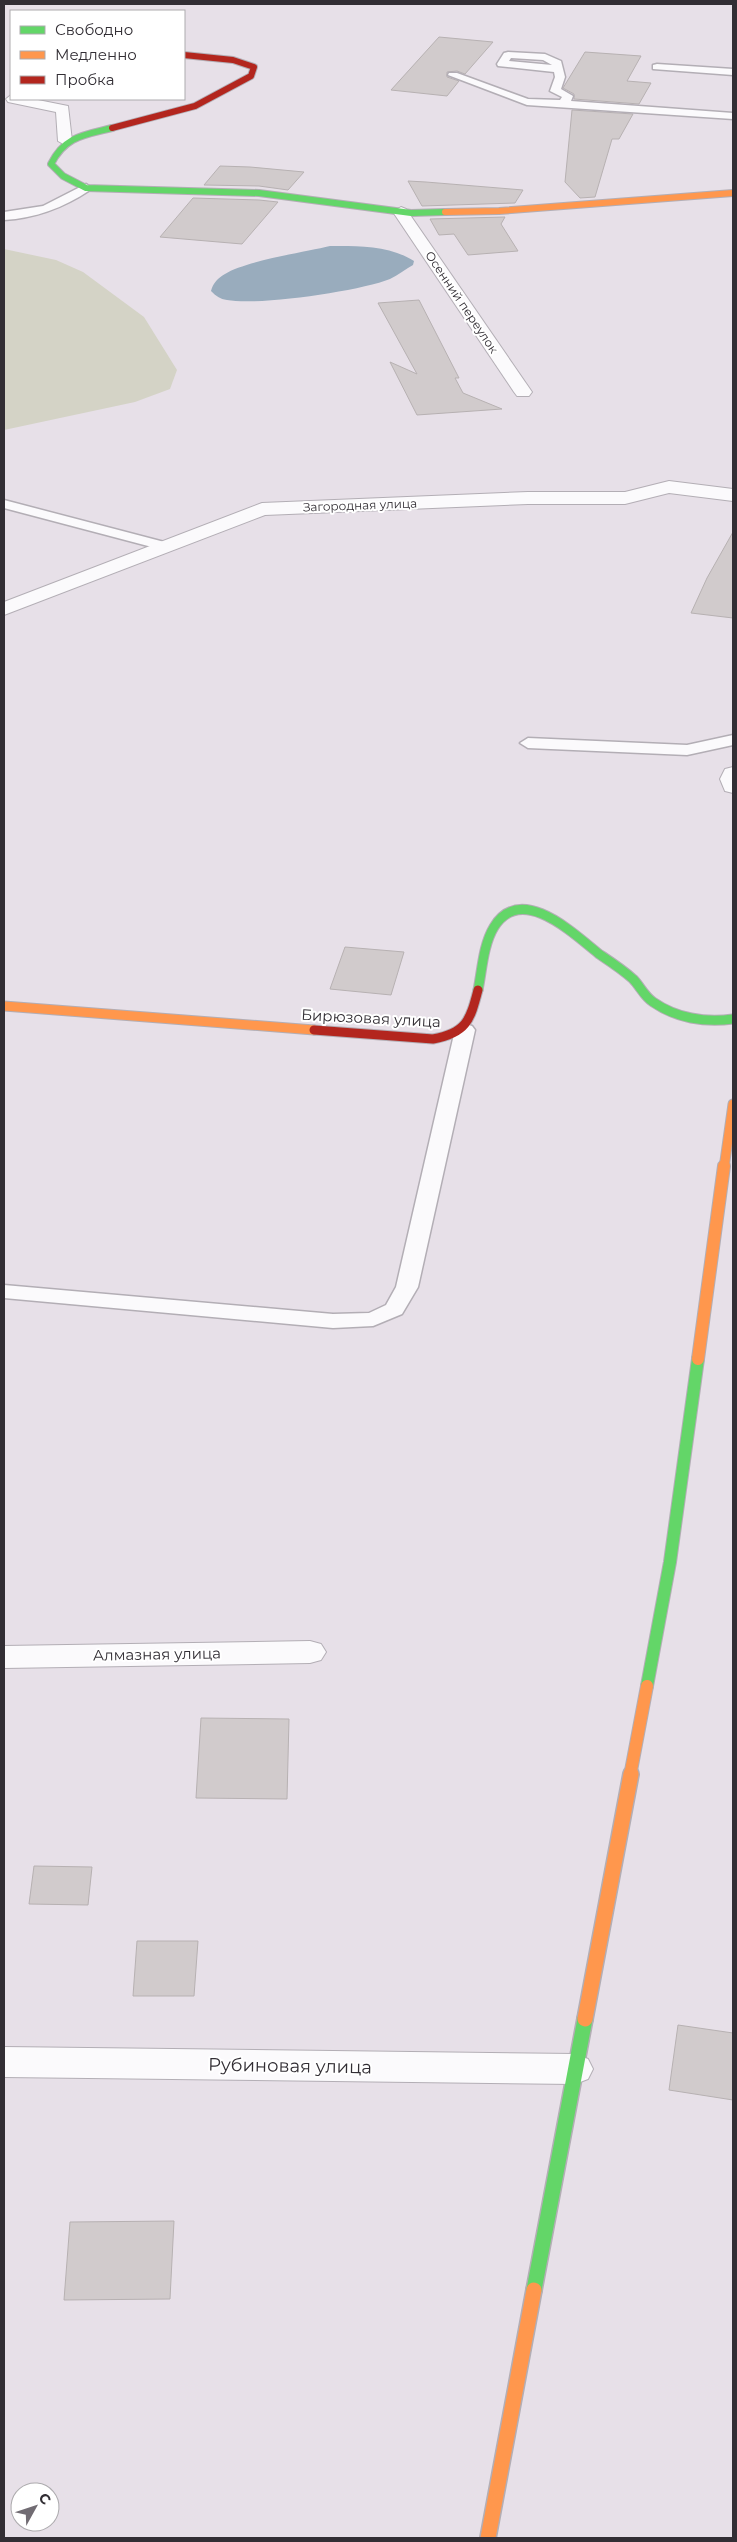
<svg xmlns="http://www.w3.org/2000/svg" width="737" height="2542" font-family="Montserrat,sans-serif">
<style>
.green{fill:#d4d3c6}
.water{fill:#99acbd}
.building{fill:#d1cbcc;stroke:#b7b1b2}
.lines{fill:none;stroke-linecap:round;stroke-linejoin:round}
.lane-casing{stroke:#b3aeb5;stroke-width:3}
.street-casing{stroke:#b3aeb5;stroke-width:2}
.fast-far3-casing{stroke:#b3aeb5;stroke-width:8}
.fast-far2-casing{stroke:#b3aeb5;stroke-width:11}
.fast-far1-casing{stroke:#b3aeb5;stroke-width:14}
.fast-casing{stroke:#b3aeb5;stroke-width:18}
.slow-far3-casing{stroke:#b3aeb5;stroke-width:8}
.slow-far2-casing{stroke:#b3aeb5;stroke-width:11}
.slow-far1-casing{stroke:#b3aeb5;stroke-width:14}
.slow-casing{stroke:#b3aeb5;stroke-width:18}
.jam-far1-casing{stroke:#b3aeb5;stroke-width:8}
.jam-casing{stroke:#b3aeb5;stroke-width:11}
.lane{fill:#fbfafc;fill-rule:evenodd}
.street{fill:#fbfafc;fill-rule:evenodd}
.fast-far3{stroke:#63d668;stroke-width:6}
.fast-far2{stroke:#63d668;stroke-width:9}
.fast-far1{stroke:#63d668;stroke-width:12}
.fast{stroke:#63d668;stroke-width:15}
.slow-far3{stroke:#ff974d;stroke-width:6}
.slow-far2{stroke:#ff974d;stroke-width:9}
.slow-far1{stroke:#ff974d;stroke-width:12}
.slow{stroke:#ff974d;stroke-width:15}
.jam-far1{stroke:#b3261e;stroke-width:6}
.jam{stroke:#b3261e;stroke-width:9}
.labels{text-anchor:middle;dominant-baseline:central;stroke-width:4;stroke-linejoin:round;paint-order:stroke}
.far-street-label{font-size:12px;fill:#322e34;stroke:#fff}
.street-label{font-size:15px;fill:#322e34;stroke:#fff}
.near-street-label{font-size:18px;fill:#322e34;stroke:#fff}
</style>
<rect width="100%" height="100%" fill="#e7e0e8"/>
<path class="green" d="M4,249L56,260L83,272L144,317L177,370L170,389L135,402L4,430Z"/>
<path class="water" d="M330,246C358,246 389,245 414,261L413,265C406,269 398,275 390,279C360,291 259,306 227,300C220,299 216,296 211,291C213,283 218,278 225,274C245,261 305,252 330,246Z"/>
<g class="building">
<path d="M439,37L493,42L465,74L457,71L447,72V77L459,81L447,96L391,90Z"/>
<path d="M585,52L641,56L627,81L651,83L639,104L574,99V94L563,88Z"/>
<path d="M572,110L633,114L619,139H612L595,197L580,198L565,182Z"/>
<path d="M220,166L250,167L304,172L288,190L259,186L204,185Z"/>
<path d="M408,181L426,182L523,190L515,203L422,206Z"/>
<path d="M193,198L259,200L278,202L242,244L160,237Z"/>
<path d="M505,217L501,224L518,251L468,255L454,234L439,235L430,219Z"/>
<path d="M419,300L459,378H455L463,393L502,409L417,415L390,362L417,374L378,303Z"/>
<path d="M733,532V618L691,613L707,578Z"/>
<path d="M345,947L404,952L391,995L330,989Z"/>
<path d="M201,1718L289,1719L287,1799L196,1798Z"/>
<path d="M34,1866L92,1867L88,1905L29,1904Z"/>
<path d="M137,1941H198L194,1996H133Z"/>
<path d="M678,2025L733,2033V2100L669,2090Z"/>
<path d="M174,2221L170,2299L64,2300L70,2222Z"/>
</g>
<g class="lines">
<defs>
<g id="lane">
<path d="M508,52L545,54L561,61L565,77L561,89L573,96L571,101L733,113V119L527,105L448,75L449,73H457L528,99L560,100L562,97L550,91L555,77L554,72L498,66L497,64L504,53ZM511,58L543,60L552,65L509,61Z"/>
<path d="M657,64L733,69V75L653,69V65Z"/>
<path d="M86,184L92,188L90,190C63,208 36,218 4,220V212L43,206Z"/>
<path d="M4,500L172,544L174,547L167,551L4,508Z"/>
<path d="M733,735V745L687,755L528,748L520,743L528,738L687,745Z"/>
<path d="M465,1024L472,1026L475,1030L418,1287L402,1314L373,1326L333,1328L4,1298V1285L333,1314L369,1313L386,1305L396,1287L455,1030L458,1026Z"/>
</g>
<g id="street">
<path d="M11,95V99H33L68,106L72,141L70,144L65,145L58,141L56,112L8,102L6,99Z"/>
<path d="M401,207L406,209L532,392L529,396H517L514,392L393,212Z"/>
<path d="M669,481L733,489V501L669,493L625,504H528L265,515L4,615V602L262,503L528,492H625Z"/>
<path d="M733,767V793L725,791L720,779L725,769Z"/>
<path d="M310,1641L321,1644L326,1652L321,1660L310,1663L4,1668V1646Z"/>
<path d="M4,2047L575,2054L588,2059L593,2069L588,2079L575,2084L4,2077Z"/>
</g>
<path id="fast-far3" d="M112,128C84,135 65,136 51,164L63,176L86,188L259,193L411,213L445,212"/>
<path id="fast-far2" d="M478,990C482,971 483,945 494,927C521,883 573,933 599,954C611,962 622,969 633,979C640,986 644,996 653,1002C676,1018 705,1023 733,1019"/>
<path id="fast-far1" d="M647,1686L670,1562L698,1359"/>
<path id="fast" d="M534,2290L585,2019"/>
<path id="slow-far3" d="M445,212L499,211L733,193"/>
<g id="slow-far2">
<path d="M4,1006L314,1030"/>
<path d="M724,1168L733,1104"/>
</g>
<g id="slow-far1">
<path d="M698,1359L724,1166"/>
<path d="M630,1776L647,1686"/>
</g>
<g id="slow">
<path d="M585,2019L631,1774"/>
<path d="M488,2538L534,2290"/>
</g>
<path id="jam-far1" d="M112,128L195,106L251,76L254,67L233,60L184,55"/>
<path id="jam" d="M314,1030L433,1039C466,1033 470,1021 478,990"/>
</defs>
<use href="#lane" class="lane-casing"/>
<use href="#street" class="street-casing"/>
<use href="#fast-far3" class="fast-far3-casing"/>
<use href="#fast-far2" class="fast-far2-casing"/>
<use href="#fast-far1" class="fast-far1-casing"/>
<use href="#fast" class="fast-casing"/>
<use href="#slow-far3" class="slow-far3-casing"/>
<use href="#slow-far2" class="slow-far2-casing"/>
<use href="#slow-far1" class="slow-far1-casing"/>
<use href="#slow" class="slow-casing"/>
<use href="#jam-far1" class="jam-far1-casing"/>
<use href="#jam" class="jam-casing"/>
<use href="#lane" class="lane"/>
<use href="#street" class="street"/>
<use href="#fast-far3" class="fast-far3"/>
<use href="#fast-far2" class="fast-far2"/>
<use href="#fast-far1" class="fast-far1"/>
<use href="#fast" class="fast"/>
<use href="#slow-far3" class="slow-far3"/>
<use href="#slow-far2" class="slow-far2"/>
<use href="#slow-far1" class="slow-far1"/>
<use href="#slow" class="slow"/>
<use href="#jam-far1" class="jam-far1"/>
<use href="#jam" class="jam"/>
</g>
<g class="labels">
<g class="far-street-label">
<text transform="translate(462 302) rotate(56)">Осенний переулок</text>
<text transform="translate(360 505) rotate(-2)">Загородная улица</text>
</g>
<g class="street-label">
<text transform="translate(371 1018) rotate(3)">Бирюзовая улица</text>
<text transform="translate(157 1654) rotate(-1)">Алмазная улица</text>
</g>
<g class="near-street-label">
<text transform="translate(290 2066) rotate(1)">Рубиновая улица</text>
</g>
</g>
<rect width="737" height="2542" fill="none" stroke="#322e34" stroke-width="10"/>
<rect x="10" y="10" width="175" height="90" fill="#ffffff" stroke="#adabae"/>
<rect x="20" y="26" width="25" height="8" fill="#63d668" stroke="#adabae"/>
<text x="55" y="35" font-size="15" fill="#322e34">Свободно</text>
<rect x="20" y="51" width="25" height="8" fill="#ff974d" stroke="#adabae"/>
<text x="55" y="60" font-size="15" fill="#322e34">Медленно</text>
<rect x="20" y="76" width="25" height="8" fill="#b3261e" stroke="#adabae"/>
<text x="55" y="85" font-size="15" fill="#322e34">Пробка</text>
<g transform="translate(35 2507) rotate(50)"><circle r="24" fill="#ffffff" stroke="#adabae"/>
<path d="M0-4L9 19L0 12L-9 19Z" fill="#716c73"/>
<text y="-8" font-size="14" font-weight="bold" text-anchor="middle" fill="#322e34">С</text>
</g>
</svg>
